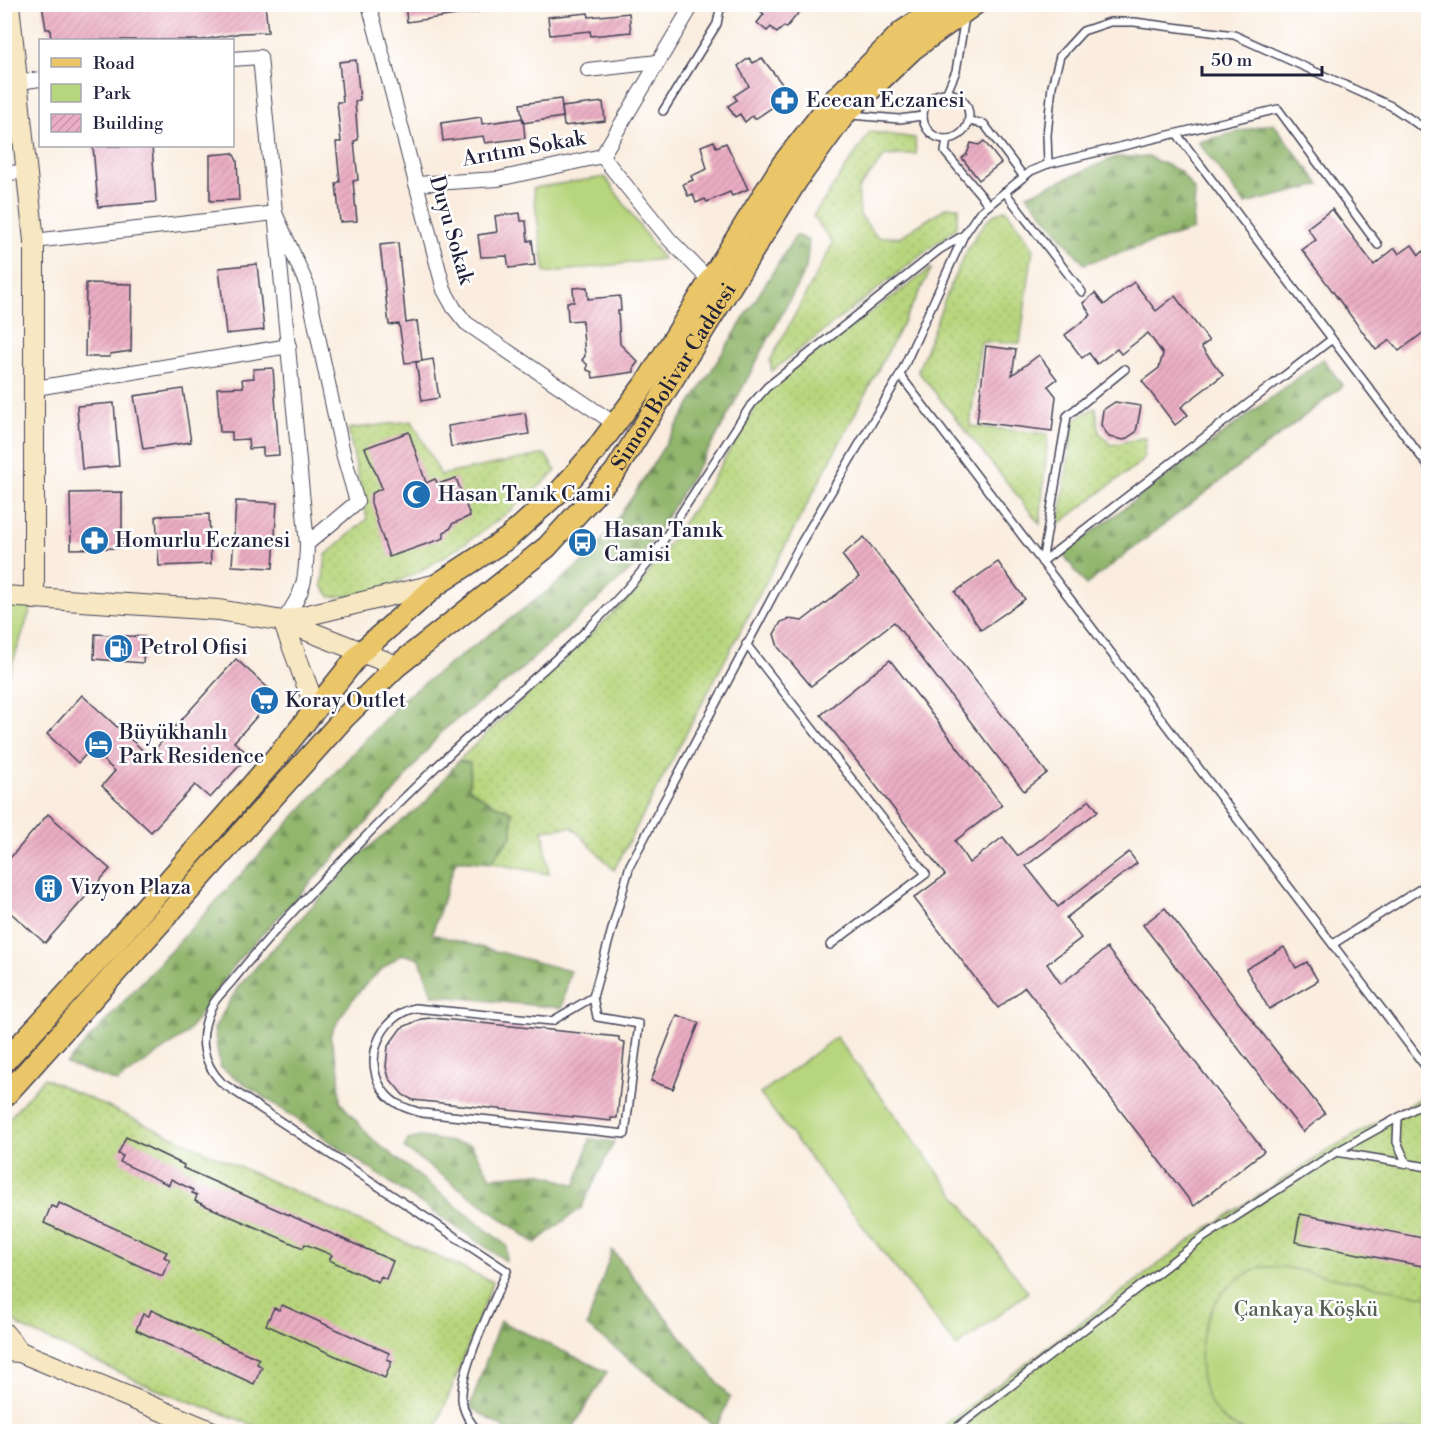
<svg xmlns="http://www.w3.org/2000/svg" width="1433" height="1436" font-family="'Libre Bodoni',serif">
<style>
.grass{fill:url(#grass-dots);stroke:#6c7c5c;stroke-width:1.5}
.forest{fill:url(#forest-firs);stroke:#5a6c54;stroke-width:1.5}
.park{fill:#b7d57c;stroke:#6c7c5c;stroke-width:1.5}
.building{fill:url(#building-hatch)}
.lines{fill:none;stroke-linecap:round;stroke-linejoin:round}
.lane-casing{stroke:#424054;stroke-width:10}
.street-casing{stroke:#424054;stroke-width:16}
.secondary-casing{stroke:#424054;stroke-width:22}
.primary-casing{stroke:#424054;stroke-width:24}
.lane{stroke:#fff;stroke-width:7}
.street{stroke:#fff;stroke-width:14}
.secondary{stroke:#f7e8c3;stroke-width:20}
.primary{stroke:#ebc669;stroke-width:21}
.labels{text-anchor:middle;dominant-baseline:central;stroke-width:5;stroke-linejoin:round;paint-order:stroke}
.poi-label{font-size:21px;fill:#22223b;stroke:#fff;text-anchor:start}
.street-label{font-size:21px;fill:#22223b;stroke:#fff}
.park-label{font-size:21px;fill:#566152;stroke:#fff}
</style>
<defs>
<pattern id="grass-dots" width="8" height="8" patternUnits="userSpaceOnUse" patternTransform="scale(1.5)"><rect width="8" height="8" fill="#b7d57c"/><path d="M2 2h.1M6 6h.1" fill="none" stroke="#9db76c" stroke-width="1.8" stroke-linecap="round"/></pattern>
<pattern id="forest-firs" width="22" height="20" patternUnits="userSpaceOnUse" patternTransform="scale(1.5)"><rect width="22" height="20" fill="#91b66c"/><path d="M5 1l3.5 6h-7zM16 11l3.5 6h-7z" fill="#76945a"/></pattern>
<pattern id="building-hatch" width="6" height="6" patternUnits="userSpaceOnUse" patternTransform="scale(1.5)"><rect width="6" height="6" fill="#ebadc3"/><path d="M-1 1l2-2M0 6l6-6M5 7l2-2" fill="none" stroke="#c995a8"/></pattern>
</defs>
<rect width="100%" height="100%" fill="#fff"/>
<filter id="ink" filterUnits="userSpaceOnUse"><feTurbulence type="fractalNoise" baseFrequency=".0167" numOctaves="2"/><feDisplacementMap in="SourceGraphic" scale="12" xChannelSelector="R" yChannelSelector="G"/><feConvolveMatrix kernelMatrix="1 2 1 2 8 2 1 2 1" color-interpolation-filters="sRGB"/></filter>
<filter id="wash" filterUnits="userSpaceOnUse"><feTurbulence type="fractalNoise" baseFrequency=".008" numOctaves="4" result="noise"/><feDisplacementMap in="SourceGraphic" scale="24" xChannelSelector="R" yChannelSelector="G"/><feGaussianBlur stdDeviation="1.35" result="paint"/><feColorMatrix in="noise" values="0 0 0 0 0 0 0 0 0 0 0 0 0 0 0 0 0 1.4 0 .05"/><feComposite in="paint" operator="in"/></filter>
<g filter="url(#wash)">
<rect width="100%" height="100%" fill="#faeddf"/>
<g class="grass">
<path d="M870,132L915,138L916,154L885,156L858,189L860,215L877,237H900L947,207H959L956,228L772,371L770,361L833,243L813,216Z"/>
<path d="M1006,209L1033,248L1020,343L981,342L970,426L1048,434L1040,524L918,371C933,332 961,245 990,218C994,214 1001,212 1006,209Z"/>
<path d="M932,268L614,870L572,827L543,830L549,874L491,863L512,835V812L489,802L469,788L470,763L458,761L636,591L706,490L767,387Z"/>
<path d="M1096,407L1099,432L1111,445L1146,437L1143,460L1059,524L1074,420Z"/>
<path d="M412,421L441,475L545,454L556,471C513,512 422,581 363,594C353,596 342,596 331,597L322,586L326,555L367,519L348,429Z"/>
<path d="M44,1078L493,1282L435,1431H270L153,1388L21,1327L5,1314V1123Z"/>
<path d="M1428,1094V1431L935,1432L1200,1233L1332,1148Z"/>
</g>
<g class="forest">
<path d="M1273,123L1320,185L1245,204L1198,142Z"/>
<path d="M1116,157H1149L1180,171L1195,191L1193,230L1084,264L1027,195Z"/>
<path d="M796,235L809,241L806,269L715,439L638,563L515,675L442,731L387,801L239,959L186,1034L117,1082L66,1064L404,698L549,590L594,552L635,493Z"/>
<path d="M1323,359L1343,386L1086,585L1063,554Z"/>
<path d="M458,761L470,763L469,788L489,802L512,812V835L491,863L456,860L432,934L570,971L562,1008L432,995L420,959L402,954C368,978 349,999 330,1036L339,1070L340,1102L371,1138L507,1246L506,1261L220,1067L214,1029L238,987L360,854L426,802Z"/>
<path d="M420,1137L471,1145L491,1177L539,1173L576,1185L590,1139L614,1142L581,1208L535,1243L404,1148L408,1140Z"/>
<path d="M612,1250L730,1398L716,1427L587,1326Z"/>
<path d="M500,1321L607,1372L571,1431H508L470,1407Z"/>
</g>
<g class="park">
<path d="M605,177L663,259L545,273L533,188Z"/>
<path d="M5,596L34,599L5,686Z"/>
<path d="M836,1037L1028,1292L957,1347L760,1094Z"/>
<path d="M1261,1267H1284L1428,1297V1431H1246C1195,1418 1191,1347 1213,1307C1224,1287 1241,1275 1261,1267Z"/>
</g>
<g id="blocks">
<g class="building">
<path d="M42,4H265L268,32L241,33L202,40H51L50,29H46Z"/>
<path d="M405,4H477L478,12L407,22Z"/>
<path d="M752,4H806L786,28L784,26L777,33L771,27L767,31L757,23L764,14Z"/>
<path d="M588,13L589,17L629,13L631,32L591,36L590,31L550,35L548,17Z"/>
<path d="M749,58L753,63L762,58L793,98L778,108L776,105L755,119L752,116L745,122L740,114L735,117L728,106L737,100L734,96L749,86L738,66Z"/>
<path d="M356,60L360,100L355,101L358,140L354,141L358,180L353,181L357,221L340,222L336,183L340,182L336,142H341L337,102H343L339,62Z"/>
<path d="M561,99L563,117L523,123L520,104Z"/>
<path d="M603,102L605,121L564,126L562,107Z"/>
<path d="M481,117L482,124L523,118L525,138L485,143L483,136L443,141L441,123Z"/>
<path d="M714,141L716,147L726,143L748,189L732,196L730,192L707,202L705,199L696,203L693,194L688,196L683,184L693,180L691,176L707,169L701,146Z"/>
<path d="M984,141L1001,163L979,180L962,158L967,154L971,143L979,145Z"/>
<path d="M93,146H152L156,202L98,207Z"/>
<path d="M233,153L237,161L239,200L210,201V155Z"/>
<path d="M1332,209L1374,265L1395,248L1399,254L1412,245L1419,255L1424,251L1428,258V329L1399,351L1390,340L1376,350L1302,250L1316,240L1307,228Z"/>
<path d="M520,213L521,221H526L528,241L532,240L535,265L509,268L507,256L481,257L478,235L497,232L495,216Z"/>
<path d="M398,243L406,323L417,321L422,361L405,363L399,324L389,325L380,245Z"/>
<path d="M257,264L264,330L226,334L219,268Z"/>
<path d="M1134,282L1156,311L1175,296L1209,341L1201,347L1223,375L1181,407L1188,415L1175,425L1142,381L1159,368L1163,354L1148,333L1121,354L1117,349L1097,364L1089,353L1082,358L1065,335L1091,315L1083,303L1095,293L1104,305Z"/>
<path d="M86,283L132,284L131,351L110,354V357H85Z"/>
<path d="M587,287L588,299L620,296L621,311H618L620,344L638,362L634,367V372L593,378L592,372L587,370V364L582,360L585,356L582,320L568,321L567,302H574L573,288Z"/>
<path d="M986,346L1016,350L1012,375L1039,355L1057,379L1048,386L1056,396L1052,431L977,422Z"/>
<path d="M433,359L439,398L422,401L416,362Z"/>
<path d="M273,368L279,455L263,456V448L249,449L248,439L232,440V432H220L217,388L243,387L242,379L254,378L253,369Z"/>
<path d="M183,389L191,442L143,449L134,396Z"/>
<path d="M1115,402L1141,406L1136,432L1124,440L1109,437L1101,425L1103,410Z"/>
<path d="M114,403L119,466L82,469L77,406Z"/>
<path d="M525,413L529,434L451,447L448,426Z"/>
<path d="M409,432L426,483L435,479L438,484L456,478L470,516L452,524L451,528L444,532V538L389,557L371,503V494L382,488L365,448Z"/>
<path d="M122,492V548L71,549L70,493Z"/>
<path d="M236,501L277,503L273,568L232,566Z"/>
<path d="M209,514L211,564L159,566L156,516Z"/>
<path d="M864,537L1047,773L1024,791L894,622L811,686L778,647L774,634L781,622L789,619L802,621L859,577L842,555Z"/>
<path d="M998,562L1025,599L981,630L955,592Z"/>
<path d="M95,634L145,637L143,663L94,659Z"/>
<path d="M236,659L276,695L234,742L249,755L210,798L195,785L151,832L102,786L115,771L91,749L78,763L47,734L82,695L149,756Z"/>
<path d="M890,660L1002,805L955,841L969,863L1003,837L1018,856L1090,800L1098,811L1026,866L1058,907L1129,852L1137,863L1066,918L1081,938L1047,964L1061,984L1107,948L1264,1151L1194,1206L1025,987L998,1008L914,898L945,875L821,715Z"/>
<path d="M48,814L110,869L45,943L4,907V865Z"/>
<path d="M1165,908L1325,1114L1303,1132L1143,925Z"/>
<path d="M1284,947L1296,968L1307,962L1318,981L1269,1009L1246,969Z"/>
<path d="M677,1015L699,1023L673,1089L651,1081Z"/>
<path d="M432,1018L619,1037V1041L625,1042L617,1118H611V1121L413,1100L403,1095L389,1078L386,1067L388,1046L401,1028L421,1019Z"/>
<path d="M126,1137L184,1165L183,1168L393,1261L386,1279L381,1276L378,1282L349,1269L329,1260L332,1255L305,1244L303,1248L195,1201L197,1195L192,1193L193,1190L171,1179L169,1185L120,1162L123,1156L118,1154Z"/>
<path d="M59,1203L167,1252L164,1257L170,1260L162,1276L44,1223L51,1206L57,1208Z"/>
<path d="M1300,1214L1428,1239V1267L1295,1242Z"/>
<path d="M282,1305L389,1353L387,1359L392,1361L385,1378L266,1325L274,1308L279,1310Z"/>
<path d="M151,1310L259,1359L257,1364L262,1367L254,1384L136,1330L143,1314L149,1316Z"/>
</g>
</g>
</g>
<g filter="url(#ink)">
<use href="#blocks" fill-opacity="0" stroke="#424054" stroke-width="1.5"/>
<g class="lines">
<defs>
<g id="lane">
<path d="M947,92L956,71L965,17"/>
<circle cx="946" cy="116" r="23"/>
<path d="M663,111L717,24L721,4"/>
<path d="M851,115L899,119L923,116"/>
<path d="M969,121L984,124L1024,177"/>
<path d="M1177,134L1428,466"/>
<path d="M947,139L945,152L989,205"/>
<path d="M1048,164L1047,135L1052,86L1060,56L1083,31L1110,22H1134L1234,35L1391,106L1428,131"/>
<path d="M1005,192L1082,292"/>
<path d="M900,375L1428,1070"/>
<path d="M1042,562L1332,339"/>
<path d="M1042,562L1067,416L1125,369"/>
<path d="M746,644L926,874L830,945"/>
<path d="M1333,944L1428,884"/>
<path d="M593,997L552,1021L415,1008C379,1016 361,1063 385,1093C394,1105 408,1109 422,1113L625,1134L639,1024L597,1017L593,997L630,865L801,543L900,375L964,235L979,213L1031,171L1048,164L1278,109L1378,245"/>
<path d="M1398,1118L1397,1142L1407,1164"/>
<path d="M1336,1152L1428,1167"/>
<path d="M479,1432C470,1423 463,1412 462,1399C460,1368 494,1302 507,1271L222,1083C201,1061 198,1037 211,1008C215,998 226,989 233,980C255,953 278,927 302,902C356,846 410,790 467,738C530,680 597,628 650,561L751,405L767,387L939,250L964,235"/>
<path d="M951,1432L1204,1237L1336,1152L1428,1101"/>
</g>
<g id="street">
<path d="M369,4L444,290L454,308L466,323L615,424"/>
<path d="M693,4L602,156L669,239L709,280"/>
<path d="M232,59L260,57L307,544C306,580 305,591 283,621"/>
<path d="M588,70L658,62"/>
<path d="M19,82L40,79"/>
<path d="M4,173L28,172"/>
<path d="M416,184L498,179L602,156"/>
<path d="M34,241L275,213L307,285L343,453L357,502L307,544"/>
<path d="M36,388L289,346"/>
</g>
<g id="secondary">
<path d="M9,4L34,241V599"/>
<path d="M4,596L219,610L283,621L397,666"/>
<path d="M283,621L438,584"/>
<path d="M283,621L316,710"/>
<path d="M4,1333L20,1352"/>
<path d="M4,1351L20,1352L213,1432"/>
</g>
<g id="primary">
<path d="M4,1062L114,943L281,752L361,652L438,584L508,538L561,490L595,451L648,380L782,165L828,106L903,31L944,4"/>
<path id="s1" d="M4,1097L344,718L397,666L547,547L615,472L797,180L845,114L913,49L975,4"/>
</g>
</defs>
<use href="#lane" class="lane-casing"/>
<use href="#street" class="street-casing"/>
<use href="#secondary" class="secondary-casing"/>
<use href="#primary" class="primary-casing"/>
<use href="#lane" class="lane"/>
<use href="#street" class="street"/>
<use href="#secondary" class="secondary"/>
<use href="#primary" class="primary"/>
</g>
</g>
<defs>
<symbol id="pharmacy-disc" viewBox="-11 -11 22 22"><circle r="9.5" fill="#1f6fb2" stroke="#fff"/><path d="M-2-6h4v4h4v4h-4v4h-4v-4h-4v-4h4Z" fill="#fff"/></symbol>
<symbol id="mosque-disc" viewBox="-11 -11 22 22"><circle r="9.5" fill="#1f6fb2" stroke="#fff"/><path d="M3.5-4.9A6 6 0 1 0 3.5 4.9A5 5 0 1 1 3.5-4.9Z" fill="#fff"/></symbol>
<symbol id="bus-disc" viewBox="-11 -11 22 22"><circle r="9.5" fill="#1f6fb2" stroke="#fff"/><path d="M-5-6H5V4H4V6H2V4H-2V6H-4V4H-5ZM-3.5-4V0h7V-4ZM-3.5 1.2v1.5H-2V1.2ZM2 1.2v1.5H3.5V1.2Z" fill="#fff"/></symbol>
<symbol id="fuel-disc" viewBox="-11 -11 22 22"><circle r="9.5" fill="#1f6fb2" stroke="#fff"/><path d="M-5.5-6h7V0h2V4h1.3V-2.5L3-4.5l.8-.8L6-3V5H2.5V1h-1V6h-7ZM-4.2-4.7v3.2H.2V-4.7Z" fill="#fff"/></symbol>
<symbol id="supermarket-disc" viewBox="-11 -11 22 22"><circle r="9.5" fill="#1f6fb2" stroke="#fff"/><path d="M-6-5.5h2.5l.6 2H6L4.5 2H-2.5L-4.4-4H-6ZM-1.5 3.2a1.3 1.3 0 1 0 .1 0ZM3 3.2a1.3 1.3 0 1 0 .1 0Z" fill="#fff"/></symbol>
<symbol id="hotel-disc" viewBox="-11 -11 22 22"><circle r="9.5" fill="#1f6fb2" stroke="#fff"/><path d="M-6-4.5h1.5V1H6V5H4.5V3h-9V5H-6ZM-4 0a1.8 1.8 0 1 1 3.6 0ZM.5 0V-2.5h3Q6-2.5 6 0Z" fill="#fff"/></symbol>
<symbol id="building-disc" viewBox="-11 -11 22 22"><circle r="9.5" fill="#1f6fb2" stroke="#fff"/><path d="M-4-6H4V6H1V3H-1V6H-4ZM-2.5-4.3h1.7v1.8h-1.7ZM.8-4.3h1.7v1.8H.8ZM-2.5-1h1.7V.8h-1.7ZM.8-1h1.7V.8H.8Z" fill="#fff"/></symbol>
</defs>
<g fill-rule="evenodd">
<use href="#pharmacy-disc" x="768" y="84" width="33" height="33"/>
<use href="#mosque-disc" x="400" y="478" width="33" height="33"/>
<use href="#pharmacy-disc" x="78" y="524" width="33" height="33"/>
<use href="#bus-disc" x="566" y="526" width="33" height="33"/>
<use href="#fuel-disc" x="102" y="632" width="33" height="33"/>
<use href="#supermarket-disc" x="248" y="684" width="33" height="33"/>
<use href="#hotel-disc" x="82" y="728" width="33" height="33"/>
<use href="#building-disc" x="32" y="872" width="33" height="33"/>
</g>
<g class="labels">
<g class="poi-label">
<text x="806" y="101">Ececan Eczanesi</text>
<text x="438" y="495">Hasan Tanık Cami</text>
<text x="604" y="531">Hasan Tanık<tspan x="604" dy="24">Camisi</tspan></text>
<text x="115" y="541">Homurlu Eczanesi</text>
<text x="140" y="648">Petrol Ofisi</text>
<text x="285" y="701">Koray Outlet</text>
<text x="119" y="733">Büyükhanlı<tspan x="119" dy="24">Park Residence</tspan></text>
<text x="70" y="888">Vizyon Plaza</text>
</g>
<g class="street-label">
<text transform="translate(524 149) rotate(-10)">Arıtım Sokak</text>
<text transform="translate(451 230) rotate(74)">Duyu Sokak</text>
<text stroke="none"><textPath href="#s1" startOffset="988">Simon Bolivar Caddesi</textPath></text>
</g>
<g class="park-label">
<text x="1306" y="1310">Çankaya Köşkü</text>
</g>
</g>
<rect width="1433" height="1436" fill="none" stroke="#fff" stroke-width="24"/>
<rect x="39" y="39" width="195" height="108" fill="#ffffff" stroke="#a7a7b1" stroke-width="1.5"/>
<rect x="51" y="58" width="30" height="9" fill="#ebc669" stroke="#a7a7b1" stroke-width="1.5"/>
<text x="93" y="69" font-size="18" fill="#22223b">Road</text>
<rect x="51" y="84" width="30" height="18" fill="#b7d57c" stroke="#a7a7b1" stroke-width="1.5"/>
<text x="93" y="99" font-size="18" fill="#22223b">Park</text>
<rect x="51" y="114" width="30" height="18" fill="url(#building-hatch)" stroke="#a7a7b1" stroke-width="1.5"/>
<text x="93" y="129" font-size="18" fill="#22223b">Building</text>
<path d="M1202 66v9h120v-9" fill="none" stroke="#22223b" stroke-width="3"/>
<text x="1211" y="66" font-size="18" fill="#22223b" stroke="#ffffff" stroke-width="4.5" paint-order="stroke">50 m</text>
</svg>
